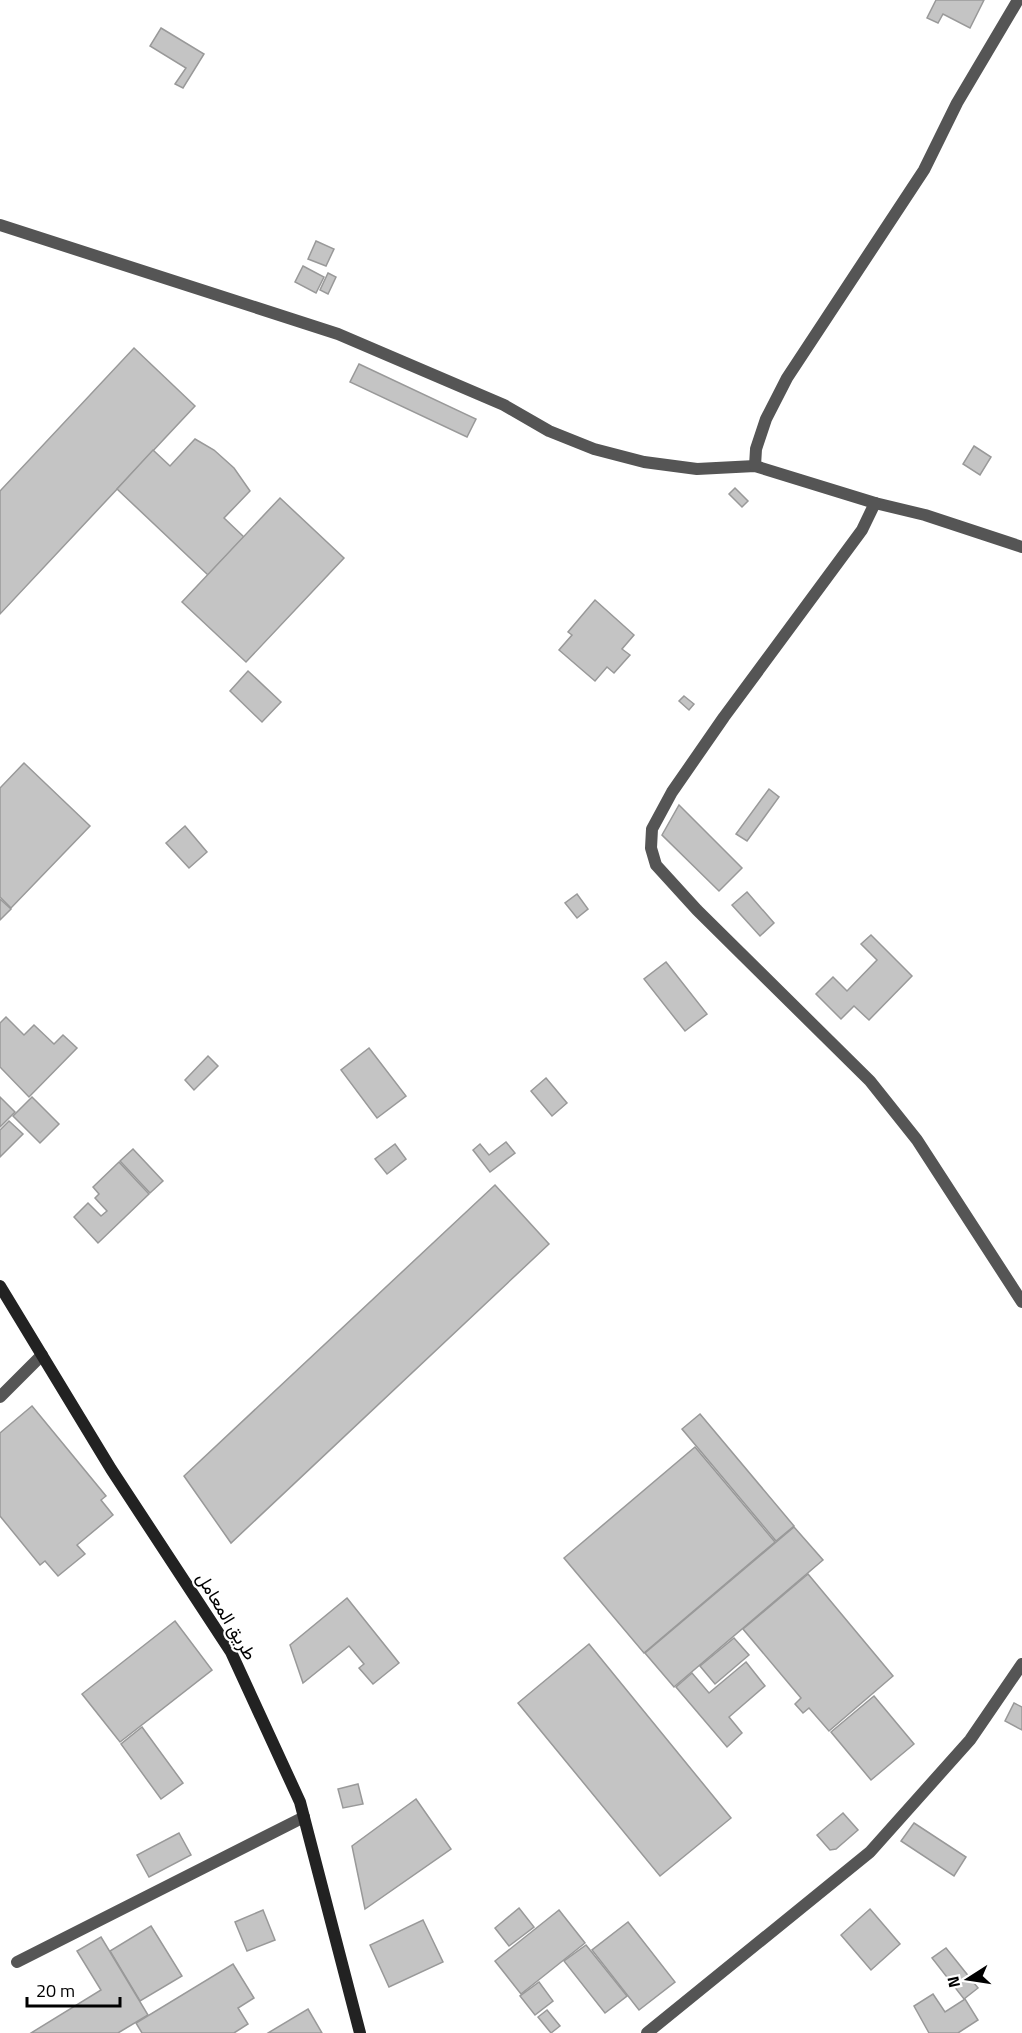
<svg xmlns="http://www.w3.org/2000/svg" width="1022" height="2033" font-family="'Titillium Web',Vazirmatn,sans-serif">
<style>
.building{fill:#c4c4c4;stroke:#999;stroke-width:1.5}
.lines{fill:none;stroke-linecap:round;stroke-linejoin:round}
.minor{stroke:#555;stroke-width:12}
.secondary{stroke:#222;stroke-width:12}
.labels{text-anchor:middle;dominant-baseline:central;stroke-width:4.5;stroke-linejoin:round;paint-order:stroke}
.street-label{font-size:18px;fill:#000;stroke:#fff}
</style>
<rect width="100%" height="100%" fill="#fff"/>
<g class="building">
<path d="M936,0H984L970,28L943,14L938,23L927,18Z"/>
<path d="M161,28L204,54L183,88L175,84L186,68L150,46Z"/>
<path d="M316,241L334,249L326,266L308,259Z"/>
<path d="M303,266L324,277L316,293L295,282Z"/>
<path d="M328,273L336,277L328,294L320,290Z"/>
<path d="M134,348L195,406L0,614V491Z"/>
<path d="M359,364L476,419L467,437L350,382Z"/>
<path d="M195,439L214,450L234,468L250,491L224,518L244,537L208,575L117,489L153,450L170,466Z"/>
<path d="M974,446L991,457L980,475L963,464Z"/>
<path d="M735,488L748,501L742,507L729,494Z"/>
<path d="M280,498L344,558L246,662L182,602Z"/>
<path d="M595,600L634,635L622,649L630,655L614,673L607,667L595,681L559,650L572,635L568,632Z"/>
<path d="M248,671L281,702L262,722L230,691Z"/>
<path d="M684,696L694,704L689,710L679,701Z"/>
<path d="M24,763L90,826L11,908L0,897V788Z"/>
<path d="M769,789L779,797L747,841L736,834Z"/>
<path d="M679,805L742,868L719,891L662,835Z"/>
<path d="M185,826L207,852L189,868L166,843Z"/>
<path d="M747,892L774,923L760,936L732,905Z"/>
<path d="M577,894L588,909L577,918L565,903Z"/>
<path d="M0,899L11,909L0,920Z"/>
<path d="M871,935L912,976L869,1020L854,1006L841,1019L816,994L833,977L847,991L877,960L861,944Z"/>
<path d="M666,962L707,1014L685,1031L644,979Z"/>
<path d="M6,1017L24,1035L34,1025L54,1044L63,1035L77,1048L29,1097L0,1067V1023Z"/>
<path d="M369,1048L406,1096L377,1118L341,1070Z"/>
<path d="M208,1056L218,1066L194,1090L185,1080Z"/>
<path d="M546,1078L567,1103L552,1116L531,1091Z"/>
<path d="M0,1097L15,1112L0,1127Z"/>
<path d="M32,1097L59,1124L40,1143L13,1116Z"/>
<path d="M9,1121L23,1134L0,1157V1130Z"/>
<path d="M506,1142L515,1153L490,1172L473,1150L480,1144L489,1155Z"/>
<path d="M395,1144L406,1159L387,1174L375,1159Z"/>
<path d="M133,1149L163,1181L150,1193L120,1161Z"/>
<path d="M119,1162L149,1194L98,1243L74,1217L88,1203L101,1216L107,1211L95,1198L99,1194L93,1187Z"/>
<path d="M495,1185L549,1244L231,1543L184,1476Z"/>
<path d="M32,1406L106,1496L101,1500L113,1515L77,1545L85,1554L58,1576L45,1561L40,1565L0,1516V1433Z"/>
<path d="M700,1414L794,1526L776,1541L682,1429Z"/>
<path d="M695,1447L775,1542L644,1653L564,1558Z"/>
<path d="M794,1527L823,1560L674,1687L645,1653Z"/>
<path d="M808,1574L893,1676L829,1731L809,1708L803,1713L795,1704L801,1698L743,1629Z"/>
<path d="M347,1598L399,1663L373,1684L359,1668L364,1664L349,1646L303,1683L290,1645Z"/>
<path d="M175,1621L212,1670L120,1742L82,1694Z"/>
<path d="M734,1638L749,1655L715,1684L700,1666Z"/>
<path d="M589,1644L731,1818L660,1876L518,1703Z"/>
<path d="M746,1662L765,1686L729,1717L742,1733L727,1747L676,1687L692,1673L709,1693Z"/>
<path d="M874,1696L914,1744L871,1780L831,1732Z"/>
<path d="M1014,1703L1022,1707V1730L1005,1721Z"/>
<path d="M142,1727L183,1783L161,1799L121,1744Z"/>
<path d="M358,1784L363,1804L343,1808L338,1789Z"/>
<path d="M416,1799L451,1849L365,1909L352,1846Z"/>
<path d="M843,1813L858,1830L836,1849L830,1850L817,1835Z"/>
<path d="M914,1823L966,1857L954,1876L901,1841Z"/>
<path d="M179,1833L191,1855L149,1877L137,1855Z"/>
<path d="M519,1908L534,1927L509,1946L495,1928Z"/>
<path d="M870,1909L900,1944L871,1970L841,1935Z"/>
<path d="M263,1910L275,1940L247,1951L235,1922Z"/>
<path d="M559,1910L585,1943L521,1994L495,1961Z"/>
<path d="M423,1920L443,1962L389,1987L370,1945Z"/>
<path d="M628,1922L675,1982L639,2010L592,1950Z"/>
<path d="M151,1926L182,1976L140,2001L110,1951Z"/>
<path d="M101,1937L148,2015L118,2033H31L101,1990L77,1951Z"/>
<path d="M586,1945L627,1996L605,2013L564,1961Z"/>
<path d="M946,1948L978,1988L964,1999L932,1958Z"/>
<path d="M233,1964L254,1998L238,2008L248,2024L234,2033H142L136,2023Z"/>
<path d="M539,1982L553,2001L535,2015L520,1996Z"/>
<path d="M933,1994L945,2012L965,1999L978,2020L958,2033H929L914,2006Z"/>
<path d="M308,2009L322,2033H268Z"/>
<path d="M547,2010L560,2026L551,2033L538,2017Z"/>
</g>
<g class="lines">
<g class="minor">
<path d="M0,225L338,334L504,405L549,431L594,449L644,462L697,469L755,466L875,503L925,515L1022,547"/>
<path d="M755,466L756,449L766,419L787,378L924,170L957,103L1018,0"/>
<path d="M875,503L862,530L724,717L672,792L652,829L651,848L656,865L697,910L870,1081L917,1140L1022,1302"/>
<path d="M0,1397L42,1355"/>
<path d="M17,1962L304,1817"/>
<path d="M647,2033L870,1852L970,1740L1022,1664"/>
</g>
<path class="secondary" d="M0,1286L111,1469L231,1652L300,1802L360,2033"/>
</g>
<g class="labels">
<g class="street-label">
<text transform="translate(227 1616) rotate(59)">طريق المعامل</text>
</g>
</g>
<g transform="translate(968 1979) rotate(258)" stroke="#ffffff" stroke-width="4.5" paint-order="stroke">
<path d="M0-4.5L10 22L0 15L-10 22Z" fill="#000000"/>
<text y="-9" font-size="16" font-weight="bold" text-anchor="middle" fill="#000000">N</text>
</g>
<path d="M27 1997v9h93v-9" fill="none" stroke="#000000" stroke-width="3"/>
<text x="36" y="1997" font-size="18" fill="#000000" stroke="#ffffff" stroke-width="4.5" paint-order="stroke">20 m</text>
</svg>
